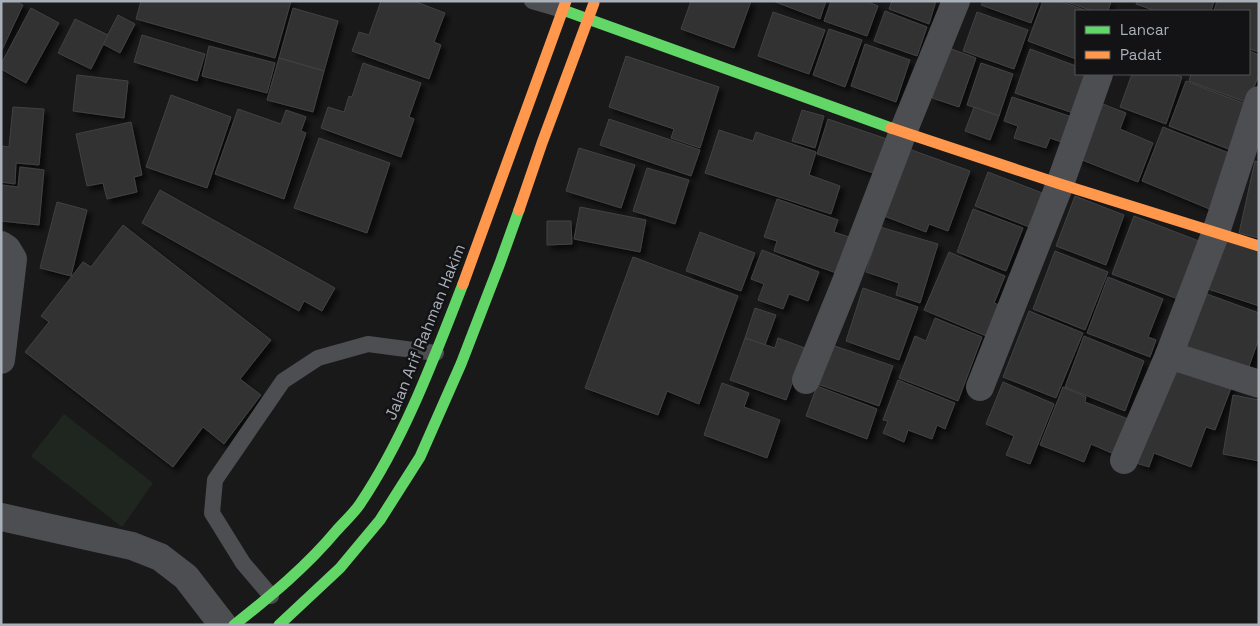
<svg xmlns="http://www.w3.org/2000/svg" width="1260" height="626" font-family="'Space Grotesk',sans-serif">
<style>
.pitch{fill:#1f261f}
.building{fill:#323233;stroke:#414245;filter:url(#shadow)}
.lines{fill:none;stroke-linecap:round;stroke-linejoin:round}
.lane{stroke:#4d4e52;stroke-width:16}
.street{stroke:#4d4e52;stroke-width:28}
.fast{stroke:#63d668;stroke-width:11}
.slow{stroke:#ff974d;stroke-width:11}
.labels{text-anchor:middle;dominant-baseline:central;stroke-width:5;stroke-linejoin:round;paint-order:stroke}
.street-label{font-size:16px;fill:#aab0ba;stroke:#131315}
</style>
<defs>
<filter id="shadow"><feDropShadow dx="4.5" dy="4.5" stdDeviation="2.5" flood-color="#0009"/></filter>
</defs>
<rect width="100%" height="100%" fill="#191919"/>
<path class="pitch" d="M64,414L153,483L122,527L31,456Z"/>
<g class="building">
<path d="M1,1H15L23,5L1,52Z"/>
<path d="M141,1H291L275,58L136,19Z"/>
<path d="M381,1H414L445,13L434,42L441,45L429,79L352,51L359,32L369,35Z"/>
<path d="M691,1H751L734,48L681,29Z"/>
<path d="M773,1H826L820,19Z"/>
<path d="M831,1H866L878,6L867,36L824,21Z"/>
<path d="M892,1H936L929,24L889,9Z"/>
<path d="M983,1H1039L1031,23L981,5Z"/>
<path d="M1043,1H1060L1087,11H1076V59L1028,41Z"/>
<path d="M1064,1H1109L1111,2L1108,11H1093Z"/>
<path d="M1137,1H1214L1211,11H1156L1136,4Z"/>
<path d="M1217,1H1259V52L1249,49V11H1214Z"/>
<path d="M31,8L59,23L26,83L1,69V64Z"/>
<path d="M293,8L338,21L324,71L279,58Z"/>
<path d="M885,11L927,27L917,56L874,41Z"/>
<path d="M773,12L825,30L809,74L758,56Z"/>
<path d="M977,12L1028,30L1014,69L963,51Z"/>
<path d="M118,15L135,24L120,53L103,44Z"/>
<path d="M75,19L108,35L91,69L58,53Z"/>
<path d="M829,29L862,40L845,87L813,75Z"/>
<path d="M142,35L205,54L197,81L134,62Z"/>
<path d="M865,44L910,60L896,102L851,86Z"/>
<path d="M209,46L275,63L267,93L202,76Z"/>
<path d="M949,48L976,58L959,107L932,98Z"/>
<path d="M1030,49L1076,66V74H1087L1073,113L1015,93Z"/>
<path d="M1249,51L1259,55V74L1248,103L1189,81L1191,74H1249Z"/>
<path d="M626,56L719,87L700,148L671,138L674,129L609,107Z"/>
<path d="M279,58L324,71L313,112L267,100Z"/>
<path d="M363,63L421,83L409,117L414,119L401,157L321,128L328,107L344,112L349,96L352,97Z"/>
<path d="M981,63L1013,74L999,116L967,105Z"/>
<path d="M1132,74H1149L1153,75L1154,74H1173L1182,77L1166,124L1120,107Z"/>
<path d="M77,75L128,81L124,118L73,111Z"/>
<path d="M1186,81L1248,105L1231,150L1169,126Z"/>
<path d="M171,95L231,117L207,188L146,167Z"/>
<path d="M1012,97L1078,119L1070,145L1050,138L1046,148L1014,138L1018,126L1004,121Z"/>
<path d="M1095,101L1126,113L1120,129L1153,143L1138,182L1072,156Z"/>
<path d="M13,107L44,109L39,165L16,163L15,184L1,182V146L9,147Z"/>
<path d="M974,107L999,116L990,140L965,131Z"/>
<path d="M238,109L281,124L286,110L306,117L301,131L306,133L284,199L215,174Z"/>
<path d="M802,110L824,116L815,148L792,141Z"/>
<path d="M609,119L700,150L691,176L600,145Z"/>
<path d="M828,119L890,140L879,175L817,154Z"/>
<path d="M131,122L142,175L134,177L137,192L107,199L103,183L87,186L76,134Z"/>
<path d="M1163,127L1234,155L1212,210L1142,181Z"/>
<path d="M719,130L753,141L756,132L816,152L809,175L840,186L831,214L705,173Z"/>
<path d="M319,138L390,163L367,233L294,208Z"/>
<path d="M579,148L635,165L621,208L566,191Z"/>
<path d="M909,149L970,171L948,231L929,224L926,232L876,213Z"/>
<path d="M1255,161L1259,162V238L1239,233Z"/>
<path d="M20,167L44,170L39,225L1,221V185L18,187Z"/>
<path d="M647,168L689,180L675,224L633,211Z"/>
<path d="M988,172L1045,194L1032,228L975,206Z"/>
<path d="M160,190L335,288L322,311L304,301L299,311L142,223Z"/>
<path d="M1075,196L1124,215L1106,265L1056,246Z"/>
<path d="M777,199L838,220L834,232L855,239L842,275L774,251L777,241L764,237Z"/>
<path d="M57,202L87,210L71,276L40,268Z"/>
<path d="M580,207L646,220L640,252L574,239Z"/>
<path d="M973,209L1023,228L1006,271L957,252Z"/>
<path d="M1134,216L1199,241L1178,299L1112,274Z"/>
<path d="M547,221H571L572,244L547,245Z"/>
<path d="M123,225L271,340L240,379L261,395L224,444L203,427L173,467L25,352L49,322L41,316L83,262L91,267Z"/>
<path d="M880,227L938,244L920,303L896,295L899,283L866,272Z"/>
<path d="M700,232L755,253L741,291L686,271Z"/>
<path d="M1225,239L1259,251V306L1208,289Z"/>
<path d="M762,250L819,272L808,301L789,294L783,309L758,300L764,284L751,279Z"/>
<path d="M1055,251L1108,272L1085,330L1033,309Z"/>
<path d="M949,252L1005,276L994,303L1004,307L991,338L924,310Z"/>
<path d="M633,257L738,296L699,404L667,391L658,415L585,388Z"/>
<path d="M1108,277L1163,299L1148,337L1156,340L1150,357L1087,333Z"/>
<path d="M863,288L918,307L899,360L846,341Z"/>
<path d="M1204,293L1259,313V338L1246,375L1183,353Z"/>
<path d="M755,308L776,315L765,345L745,338Z"/>
<path d="M1029,311L1083,333L1056,398L1003,377Z"/>
<path d="M935,318L982,337L958,401L899,378L915,336L926,341Z"/>
<path d="M1084,336L1144,361L1125,411L1065,387Z"/>
<path d="M745,338L775,348L778,338L805,348L786,400L730,380Z"/>
<path d="M826,343L893,366L879,406L812,382Z"/>
<path d="M1175,361L1233,383L1215,430L1206,427L1191,467L1154,453L1149,467L1136,463Z"/>
<path d="M898,380L955,403L945,429L937,425L932,439L908,430L904,442L883,433L888,421L883,420Z"/>
<path d="M1003,382L1054,404L1030,464L1006,455L1014,436L986,424Z"/>
<path d="M722,383L749,393L744,407L780,420L767,458L704,435Z"/>
<path d="M817,386L877,409L867,439L806,416Z"/>
<path d="M1063,387L1086,397L1085,402L1128,419L1114,454L1091,444L1084,462L1040,445Z"/>
<path d="M1233,395L1259,400V461L1223,454Z"/>
</g>
<g class="lines">
<g class="lane">
<path d="M532,1L563,10"/>
<path d="M271,596L243,563L212,513L215,480L283,381L318,358L368,344L436,353"/>
</g>
<g class="street">
<path d="M1,245L7,249L13,259L1,360"/>
<path d="M1169,355L1259,384"/>
<path d="M806,380L845,284L903,132L956,1"/>
<path d="M980,387L1060,184L1099,74"/>
<path d="M1124,460L1169,355L1216,232L1259,100"/>
<path d="M1,517L132,546L160,557L186,577L223,625"/>
</g>
<g class="fast">
<path d="M563,10L891,128"/>
<path d="M234,625C271,596 307,566 337,530C345,521 354,513 360,504C405,437 434,358 463,284"/>
<path d="M279,625L340,568L380,520L420,457L461,364L500,263L519,210"/>
</g>
<g class="slow">
<path d="M891,128L1060,184L1259,246"/>
<path d="M519,210L542,143L594,3"/>
<path d="M463,284L566,1"/>
</g>
</g>
<g class="labels">
<g class="street-label">
<text transform="translate(425 332) rotate(-68)">Jalan Arif Rahman Hakim</text>
</g>
</g>
<rect width="1260" height="626" fill="none" stroke="#aab0ba" stroke-width="5"/>
<rect x="1075" y="10" width="175" height="65" fill="#131315" stroke="#4f5257"/>
<rect x="1085" y="26" width="25" height="8" fill="#63d668" stroke="#4f5257"/>
<text x="1120" y="35" font-size="15" fill="#aab0ba">Lancar</text>
<rect x="1085" y="51" width="25" height="8" fill="#ff974d" stroke="#4f5257"/>
<text x="1120" y="60" font-size="15" fill="#aab0ba">Padat</text>
</svg>
